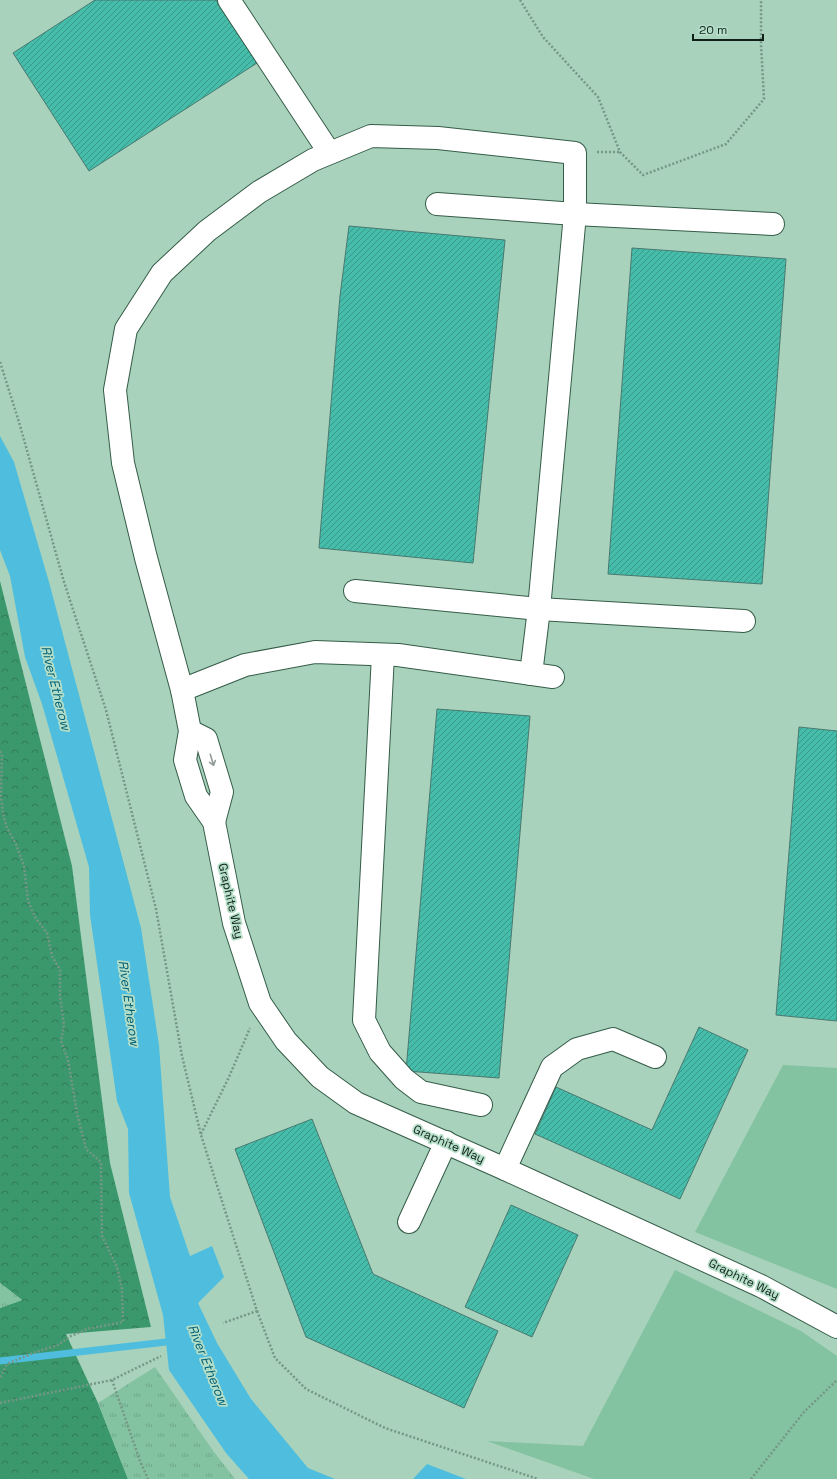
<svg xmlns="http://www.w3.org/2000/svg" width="837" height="1479" font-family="'Space Grotesk',sans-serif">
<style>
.green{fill:#83c3a1}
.forest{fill:url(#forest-crowns)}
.park{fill:url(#park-tufts)}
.water{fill:#4fbede}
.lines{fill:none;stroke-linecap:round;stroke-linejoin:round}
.stream{stroke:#4fbede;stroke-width:7}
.building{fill:url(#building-hatch);stroke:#497970}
.minor-casing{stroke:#355c48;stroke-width:24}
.path{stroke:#759785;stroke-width:2.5;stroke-dasharray:2 2;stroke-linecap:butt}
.minor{stroke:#fff;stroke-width:22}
.oneway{stroke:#939b97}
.labels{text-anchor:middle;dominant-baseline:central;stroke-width:3.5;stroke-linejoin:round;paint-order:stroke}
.street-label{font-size:12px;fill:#102018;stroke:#b5dfc8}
.water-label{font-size:13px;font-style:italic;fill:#006076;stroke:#b5dfc8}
</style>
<defs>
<pattern id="forest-crowns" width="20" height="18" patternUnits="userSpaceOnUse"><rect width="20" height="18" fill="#3b986d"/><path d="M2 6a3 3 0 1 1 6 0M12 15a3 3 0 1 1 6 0" fill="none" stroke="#307c59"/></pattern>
<pattern id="park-tufts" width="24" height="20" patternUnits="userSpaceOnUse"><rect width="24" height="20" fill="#83c3a1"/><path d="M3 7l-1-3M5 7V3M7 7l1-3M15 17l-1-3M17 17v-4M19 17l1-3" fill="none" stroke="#70a78a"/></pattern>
<pattern id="building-hatch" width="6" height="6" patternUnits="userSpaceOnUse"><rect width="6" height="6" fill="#46bdaa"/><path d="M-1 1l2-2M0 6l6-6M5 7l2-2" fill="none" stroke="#399989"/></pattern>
</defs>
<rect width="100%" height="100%" fill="#a8d2bb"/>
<g class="green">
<path d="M783,1065L837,1068V1289L695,1232Z"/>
<path d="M675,1270L801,1331L837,1356V1479H594L487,1441L583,1446Z"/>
</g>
<path class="forest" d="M0,581L72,866L110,1163L151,1327L66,1334L98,1403L128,1479H0V1308L22,1300L0,1283Z"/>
<g class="park">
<path d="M0,1283L22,1300L0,1308Z"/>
<path d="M155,1367L214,1452L235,1479H128L98,1403Z"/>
</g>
<g class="water">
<path d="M0,436L14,462L49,582L141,928L159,1045L170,1197L190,1256L212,1246L224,1277L198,1303L217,1343L251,1399L308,1468L335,1479H249L226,1453L169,1370L163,1315L129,1193L128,1129L117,1101L90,915L89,867L42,704L25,657L10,576L0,550Z"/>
<path d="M427,1464L466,1479H413Z"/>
</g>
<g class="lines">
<path class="stream" d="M0,1361L175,1341"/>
</g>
<g class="building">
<path d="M95,0H216L257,63L89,171L13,53Z"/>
<path d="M349,226L505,240L473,563L319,548L340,296Z"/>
<path d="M632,248L786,259L762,584L608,574Z"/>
<path d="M437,709L530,716L499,1078L406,1071Z"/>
<path d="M799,727L837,731V1021L776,1015Z"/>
<path d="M699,1027L748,1050L680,1199L535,1134L556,1087L652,1130Z"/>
<path d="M312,1119L373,1274L498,1331L464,1408L306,1337L235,1149Z"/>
<path d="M511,1205L578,1235L532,1337L465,1307Z"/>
</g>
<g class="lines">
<defs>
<g id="minor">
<path d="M229,0L329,152"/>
<path d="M437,204L575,214L773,224"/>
<path d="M355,591L539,609L744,621"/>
<path d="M383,655L364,1020L380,1052L404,1079L421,1092L481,1105"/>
<path d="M531,674L539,609L575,214V153L438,138L371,136L313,160L259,192L207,231L162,273L126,329L115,390L123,463L146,558L182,690L190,731L185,760L196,796L214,822L234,923L260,1003L286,1041L320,1077L356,1103L505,1169L761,1286L837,1327"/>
<path d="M182,690L245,665L315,652L398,655L553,677"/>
<path d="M190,731L206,739L222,792L214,822"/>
<path d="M505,1169L552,1067L577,1049L613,1039L655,1057"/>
<path d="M409,1222L446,1142"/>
</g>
</defs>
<use href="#minor" class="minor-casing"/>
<g class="path">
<path d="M520,0L543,37L598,97L620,152L643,175L726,144L764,99L761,44V0"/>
<path d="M597,152H620"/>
<path d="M0,362L19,422L64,582L106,710L156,909L182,1056L201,1135L257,1311L223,1323"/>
<path d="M0,751L2,756L1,796L3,814L7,828L16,844L24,866L28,901L35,917L47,933L52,956L60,970V996L64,1025L61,1041L68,1060L77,1113L86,1149L101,1162L102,1236L117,1267L122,1289L123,1322L87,1329L71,1336L58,1345L33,1353L7,1364L0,1378"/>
<path d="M201,1134L229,1077L250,1028"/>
<path d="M257,1311L275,1358L306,1389L385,1428L538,1479"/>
<path d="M112,1380L140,1461L148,1479"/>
<path d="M0,1403L112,1380L161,1356"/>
<path d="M751,1479L804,1412L837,1380"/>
</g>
<use href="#minor" class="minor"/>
</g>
<defs><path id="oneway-shaft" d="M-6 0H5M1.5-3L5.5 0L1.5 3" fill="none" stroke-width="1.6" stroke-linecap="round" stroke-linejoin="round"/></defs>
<use class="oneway" href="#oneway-shaft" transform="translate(212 760) rotate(73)"/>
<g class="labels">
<g class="street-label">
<text transform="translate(231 901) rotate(77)">Graphite Way</text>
<text transform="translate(449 1144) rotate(24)">Graphite Way</text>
<text transform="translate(744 1279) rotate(26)">Graphite Way</text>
</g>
<g class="water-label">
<text transform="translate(56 688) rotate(76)">River Etherow</text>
<text transform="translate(129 1003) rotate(82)">River Etherow</text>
<text transform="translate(208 1365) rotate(68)">River Etherow</text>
</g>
</g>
<path d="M693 34v6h70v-6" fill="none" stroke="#102018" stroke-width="2"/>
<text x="699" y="34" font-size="12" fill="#102018" stroke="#b5dfc8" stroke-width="3" paint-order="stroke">20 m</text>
</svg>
